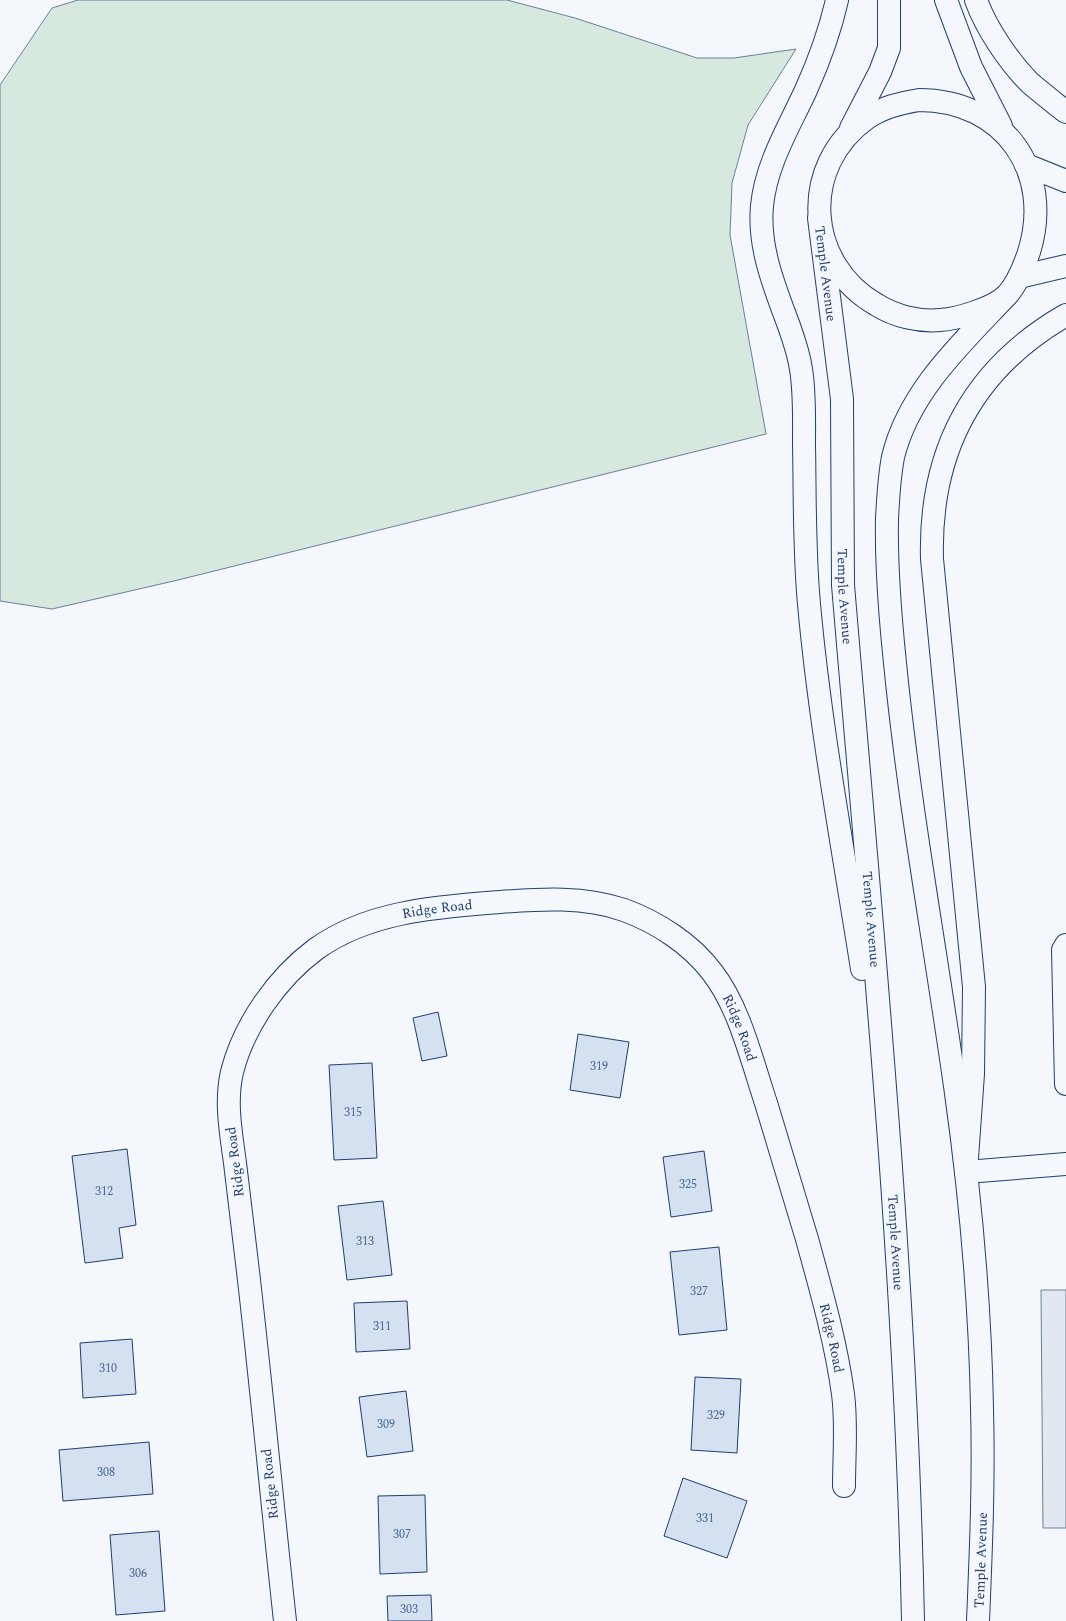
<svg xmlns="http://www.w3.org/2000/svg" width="1066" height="1621" font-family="Spectral,serif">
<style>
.green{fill:#d7e8df;stroke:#687fa3}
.parking{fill:#e3e8f0;stroke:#687fa3}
.building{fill:#d5e0f0;stroke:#1d3f73}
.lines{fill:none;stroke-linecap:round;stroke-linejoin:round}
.minor-casing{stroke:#1d3f73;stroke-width:24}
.major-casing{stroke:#1d3f73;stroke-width:24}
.highway-casing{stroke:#1d3f73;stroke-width:24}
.minor{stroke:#f4f7fb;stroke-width:22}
.major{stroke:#f4f7fb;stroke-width:22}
.highway{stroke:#f4f7fb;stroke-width:22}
.labels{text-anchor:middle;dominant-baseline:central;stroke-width:3;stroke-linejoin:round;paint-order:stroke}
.number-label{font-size:12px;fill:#4b6792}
.street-label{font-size:14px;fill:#1d3f73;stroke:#f4f7fb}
</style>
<rect width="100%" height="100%" fill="#f4f7fb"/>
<path class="green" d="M78,0H507L575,18L697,58H734L796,49L748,125L732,183L730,235L766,434L178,580L52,609L0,601V85L52,8Z"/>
<path class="parking" d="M1041,1290H1066V1528H1043Z"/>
<g class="building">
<path d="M438,1012L447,1056L422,1061L413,1018Z"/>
<path d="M578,1034L629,1042L620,1098L570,1090Z"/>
<path d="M372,1063L377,1158L334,1160L329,1065Z"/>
<path d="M127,1149L136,1225L119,1228L123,1258L85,1263L72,1156Z"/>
<path d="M704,1151L712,1211L671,1217L663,1157Z"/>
<path d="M383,1201L392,1275L347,1280L338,1206Z"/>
<path d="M719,1247L727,1330L679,1335L670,1252Z"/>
<path d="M407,1301L410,1349L356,1352L354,1303Z"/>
<path d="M132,1339L136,1394L83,1398L80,1343Z"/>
<path d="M695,1377L741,1379L737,1453L691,1450Z"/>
<path d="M406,1391L413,1451L367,1457L359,1397Z"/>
<path d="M149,1442L153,1494L63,1501L59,1450Z"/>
<path d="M683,1478L747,1501L727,1558L664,1536Z"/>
<path d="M425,1495L427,1572L380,1574L378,1496Z"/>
<path d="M159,1531L165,1611L116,1615L110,1535Z"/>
<path d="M431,1595L432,1621H388L387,1596Z"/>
</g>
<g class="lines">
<defs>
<g id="minor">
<path d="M1066,945L1063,950L1066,1084"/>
<path d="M966,1172L1066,1164"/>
<path id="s1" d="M285,1621C272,1502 261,1382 247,1263C243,1230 239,1196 235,1163C231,1133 225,1102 232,1072C244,1025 277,978 316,949C369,911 437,907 500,902C541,899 584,896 624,910C657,922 691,944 712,972C739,1006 752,1061 766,1103C780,1148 793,1194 807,1239C821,1290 836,1342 843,1394C847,1424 844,1456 844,1486"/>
</g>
<g id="major">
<path d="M837,0C830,31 819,61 806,90C789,127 766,164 762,206C758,248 775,288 789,326C794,340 799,355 801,369C805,394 804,419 804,444C805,497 804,551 809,604C820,726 843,848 862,969"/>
<path d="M946,0L971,67L1001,126"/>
<path d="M919,100C1004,100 1054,172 1029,252C1024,267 1018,283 1007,295C994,308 958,319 940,320C918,322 895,316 877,305C805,264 799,166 867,118C883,107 901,103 919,100Z"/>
<path d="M851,128L880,72L889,48V0"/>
<path id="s2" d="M819,218L842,399L843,585C872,930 906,1275 913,1621"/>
<path id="s3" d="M978,1621C981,1550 984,1479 982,1408C980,1300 970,1192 955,1086C935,945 909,805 895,663C890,615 886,567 887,519C888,498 889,478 893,457C909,391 962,343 1006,296"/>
</g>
<g id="highway">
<path d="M976,0C986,28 1009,62 1030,83C1042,93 1054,103 1066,112"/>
<path d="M1026,165L1066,181"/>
<path d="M1019,277L1066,266"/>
<path d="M966,1172L973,1074L974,987L932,559C929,452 972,369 1066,315"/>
</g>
</defs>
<use href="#minor" class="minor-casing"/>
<use href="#major" class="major-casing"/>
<use href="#highway" class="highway-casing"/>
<use href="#minor" class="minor"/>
<use href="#major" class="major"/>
<use href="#highway" class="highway"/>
</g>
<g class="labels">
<g class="number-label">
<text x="599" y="1066">319</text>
<text x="353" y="1112">315</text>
<text x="688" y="1184">325</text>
<text x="104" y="1191">312</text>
<text x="365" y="1241">313</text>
<text x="699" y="1291">327</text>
<text x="382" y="1326">311</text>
<text x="108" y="1368">310</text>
<text x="716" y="1415">329</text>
<text x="386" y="1424">309</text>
<text x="106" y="1472">308</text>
<text x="705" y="1518">331</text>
<text x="402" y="1534">307</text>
<text x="138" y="1573">306</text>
<text x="409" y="1609">303</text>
</g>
<g class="street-label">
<text stroke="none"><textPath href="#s2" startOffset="56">Temple Avenue</textPath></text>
<text stroke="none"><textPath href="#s2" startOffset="380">Temple Avenue</textPath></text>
<text stroke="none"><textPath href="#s1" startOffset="833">Ridge Road</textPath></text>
<text stroke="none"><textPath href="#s2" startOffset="704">Temple Avenue</textPath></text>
<text stroke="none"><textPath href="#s1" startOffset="1193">Ridge Road</textPath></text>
<text transform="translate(235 1162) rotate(-97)">Ridge Road</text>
<text stroke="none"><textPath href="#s2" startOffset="1028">Temple Avenue</textPath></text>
<text stroke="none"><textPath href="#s1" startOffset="1517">Ridge Road</textPath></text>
<text transform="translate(270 1484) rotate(-96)">Ridge Road</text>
<text stroke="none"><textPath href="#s3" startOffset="61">Temple Avenue</textPath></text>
</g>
</g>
</svg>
